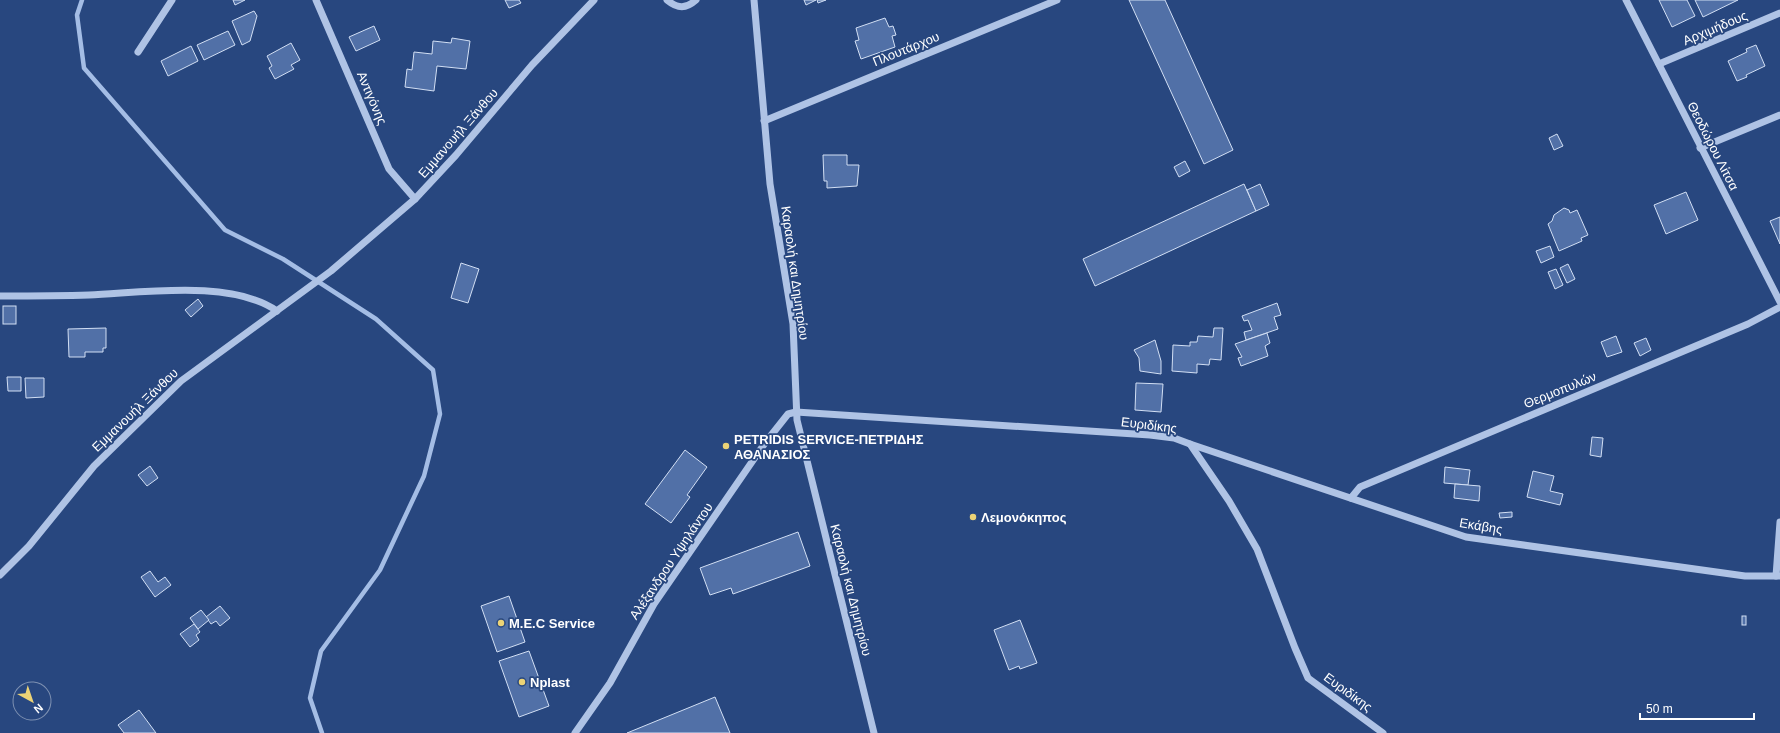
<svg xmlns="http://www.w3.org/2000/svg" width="1780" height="733" font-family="Helvetica,sans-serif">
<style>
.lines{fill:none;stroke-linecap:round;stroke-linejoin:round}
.stream{stroke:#a4bde5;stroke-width:4.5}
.building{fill:#5170a7;stroke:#d2dff4}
.minor{stroke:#afc3e5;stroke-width:7}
.poi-dot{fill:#ecd376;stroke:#28477f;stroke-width:1.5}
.labels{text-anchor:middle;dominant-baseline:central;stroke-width:3.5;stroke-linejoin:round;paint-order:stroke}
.street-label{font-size:13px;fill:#fff;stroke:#28477f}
.poi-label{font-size:13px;font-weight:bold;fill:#fff;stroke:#28477f;text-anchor:start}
</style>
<rect width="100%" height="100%" fill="#28477f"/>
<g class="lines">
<path class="stream" d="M82,0L77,15L84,68L225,230L283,259L376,319L433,370L440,414L424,476L380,570L321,651L310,698L322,733"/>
</g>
<g class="building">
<path d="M233,0H245L235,5Z"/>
<path d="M505,0H519L521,3L509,8Z"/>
<path d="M804,0H816L806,5Z"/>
<path d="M817,0H826L818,3Z"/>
<path d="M1129,0H1165L1233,150L1204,164Z"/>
<path d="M1659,0H1687L1695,16L1672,27Z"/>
<path d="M1695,0H1738L1703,17Z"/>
<path d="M254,11L257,16L250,41L242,45L232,21Z"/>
<path d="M885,18L889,27L893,26L896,35L892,36L895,47L861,59L855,41L859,40L856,28Z"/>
<path d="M374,26L380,40L356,51L349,37Z"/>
<path d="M228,31L235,45L204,60L197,45Z"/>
<path d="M452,38L470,41L466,69L437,66L434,91L405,87L407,69L412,70L414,52L432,54L433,41L451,43Z"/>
<path d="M291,43L300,60L291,65L294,69L275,79L269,68L272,66L267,56Z"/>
<path d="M1756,45L1765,66L1746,75L1747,77L1737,81L1728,61L1747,52L1746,49Z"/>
<path d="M191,46L198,61L168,76L161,61Z"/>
<path d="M1557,134L1563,146L1554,150L1549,138Z"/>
<path d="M823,155H847V165H859L857,186L827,188V181H824Z"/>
<path d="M1185,161L1190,171L1179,177L1174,167Z"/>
<path d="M1244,184L1256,211L1095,286L1083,259Z"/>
<path d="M1260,184L1269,205L1256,211L1247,190Z"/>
<path d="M1686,192L1698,220L1666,234L1654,205Z"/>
<path d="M1564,208L1569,210L1570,213L1577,210L1588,235L1581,238L1582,241L1559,251L1548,224L1552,221L1554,215Z"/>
<path d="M1780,217V244L1770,221Z"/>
<path d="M1550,246L1554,257L1541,263L1536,251Z"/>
<path d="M461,263L479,269L468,303L451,298Z"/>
<path d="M1568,264L1575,279L1567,283L1560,268Z"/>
<path d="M1556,269L1563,285L1555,289L1548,272Z"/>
<path d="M198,299L203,306L191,317L185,310Z"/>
<path d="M1277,303L1281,315L1274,317L1278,329L1246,340L1244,332L1252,330L1248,320L1244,321L1242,316Z"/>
<rect x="3" y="306" width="13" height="18"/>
<path d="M106,328V348H103V352H85V357H69L68,329Z"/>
<path d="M1214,328H1223L1221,360L1210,359L1209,365L1197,364V373L1172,371L1173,345L1190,346V342H1197L1198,336L1213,337Z"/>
<path d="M1267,333L1270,343L1265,346L1268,356L1241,366L1238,358L1242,357L1235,344Z"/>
<path d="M1616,336L1622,352L1607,357L1601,342Z"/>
<path d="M1646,338L1651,350L1640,356L1634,343Z"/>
<path d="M1155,340L1161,361V374L1140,371L1139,358L1134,350Z"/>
<path d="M7,377H21V391H8Z"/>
<path d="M25,378H44V397L26,398Z"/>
<path d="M1136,383L1163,384L1161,412L1135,410Z"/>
<path d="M1592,437L1603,438L1601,457L1590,455Z"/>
<path d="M685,450L707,467L687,495L690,497L671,523L645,504Z"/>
<path d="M150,466L158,478L147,486L138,475Z"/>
<path d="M1445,467L1470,470L1468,485L1444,483Z"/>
<path d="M1533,471L1554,476L1550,491L1563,494L1560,505L1527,497Z"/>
<path d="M1455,484L1480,486L1479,501L1454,498Z"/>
<path d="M1512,512V517L1500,518L1499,513Z"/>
<path d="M798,532L810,566L733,594L731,588L710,595L700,568Z"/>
<path d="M150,571L158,582L165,577L171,585L155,597L141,577Z"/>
<path d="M509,596L525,642L497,652L481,606Z"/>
<path d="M220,606L230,618L220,626L216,621L211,624L206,617Z"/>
<path d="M201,610L209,620L198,629L190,618Z"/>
<rect x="1742" y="616" width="4" height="9"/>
<path d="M1020,620L1037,663L1020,669L1019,666L1009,670L994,630Z"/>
<path d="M194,624L200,632L196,635L199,640L190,647L180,634Z"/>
<path d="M529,651L549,706L519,717L499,661Z"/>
<path d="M715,697L730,733H627Z"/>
<path d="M139,710L156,733H124L118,725Z"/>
</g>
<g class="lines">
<g class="minor">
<path d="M316,0L389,169L415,199"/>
<path d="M667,0C678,9 686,9 696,0"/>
<path d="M754,0L770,184L793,324L797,420L874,733"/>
<path d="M1626,0L1780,302"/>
<path d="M138,52L172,0"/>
<path d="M1659,64L1780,13"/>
<path d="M764,121L1057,0"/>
<path d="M1700,148L1780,115"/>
<path d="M0,296C29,296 59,296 89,295C142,293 231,279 277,311"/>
<path d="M1190,444L1466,537L1745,576H1780"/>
<path d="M1351,498L1360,487L1748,324L1780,307"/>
<path d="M0,575L29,546L94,466L181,381L331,271L415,199L456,155L532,65L594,0"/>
<path d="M1776,576L1780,522"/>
<path d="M575,733L610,683L654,604L765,443L788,414L796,412L1150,435L1174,438L1190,444L1229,501L1257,549L1295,648L1308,678L1383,733"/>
</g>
</g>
<g class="poi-dot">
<circle cx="726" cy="446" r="4"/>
<circle cx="973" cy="517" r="4"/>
<circle cx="501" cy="623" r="4"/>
<circle cx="522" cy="682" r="4"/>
</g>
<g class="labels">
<g class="street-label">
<text transform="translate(1715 28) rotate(-23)">Αρχιμήδους</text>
<text transform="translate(906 49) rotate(-22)">Πλουτάρχου</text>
<text transform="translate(372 98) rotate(67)">Αντιγόνης</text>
<text transform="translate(458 133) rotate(-49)">Εμμανουήλ Ξάνθου</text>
<text transform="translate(1713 146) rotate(63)">Θεοδώρου Λίτσα</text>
<text transform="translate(795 273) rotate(82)">Καραολή και Δημητρίου</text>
<text transform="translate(1560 390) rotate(-22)">Θερμοπυλών</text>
<text transform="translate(135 410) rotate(-44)">Εμμανουήλ Ξάνθου</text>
<text transform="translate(1149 425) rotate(7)">Ευριδίκης</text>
<text transform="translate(1481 526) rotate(10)">Εκάβης</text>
<text transform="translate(671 561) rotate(-56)">Αλέξανδρου Υψηλάντου</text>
<text transform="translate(851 590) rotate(76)">Καραολή και Δημητρίου</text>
<text transform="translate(1348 692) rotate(36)">Ευριδίκης</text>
</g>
<g class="poi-label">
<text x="734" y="439">PETRIDIS SERVICE-ΠΕΤΡΙΔΗΣ<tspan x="734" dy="15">ΑΘΑΝΑΣΙΟΣ</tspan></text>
<text x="981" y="517">Λεμονόκηπος</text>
<text x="509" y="623">M.E.C Service</text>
<text x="530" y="682">Nplast</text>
</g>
</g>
<g transform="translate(32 701) rotate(140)"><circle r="19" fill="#28477f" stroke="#7e91b2"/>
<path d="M0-3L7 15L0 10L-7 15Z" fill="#ecd376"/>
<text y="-6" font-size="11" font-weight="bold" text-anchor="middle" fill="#ffffff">N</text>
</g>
<path d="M1640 713v6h114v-6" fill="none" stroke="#ffffff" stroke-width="2"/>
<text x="1646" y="713" font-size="12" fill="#ffffff" stroke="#28477f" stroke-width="3" paint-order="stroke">50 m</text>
</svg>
